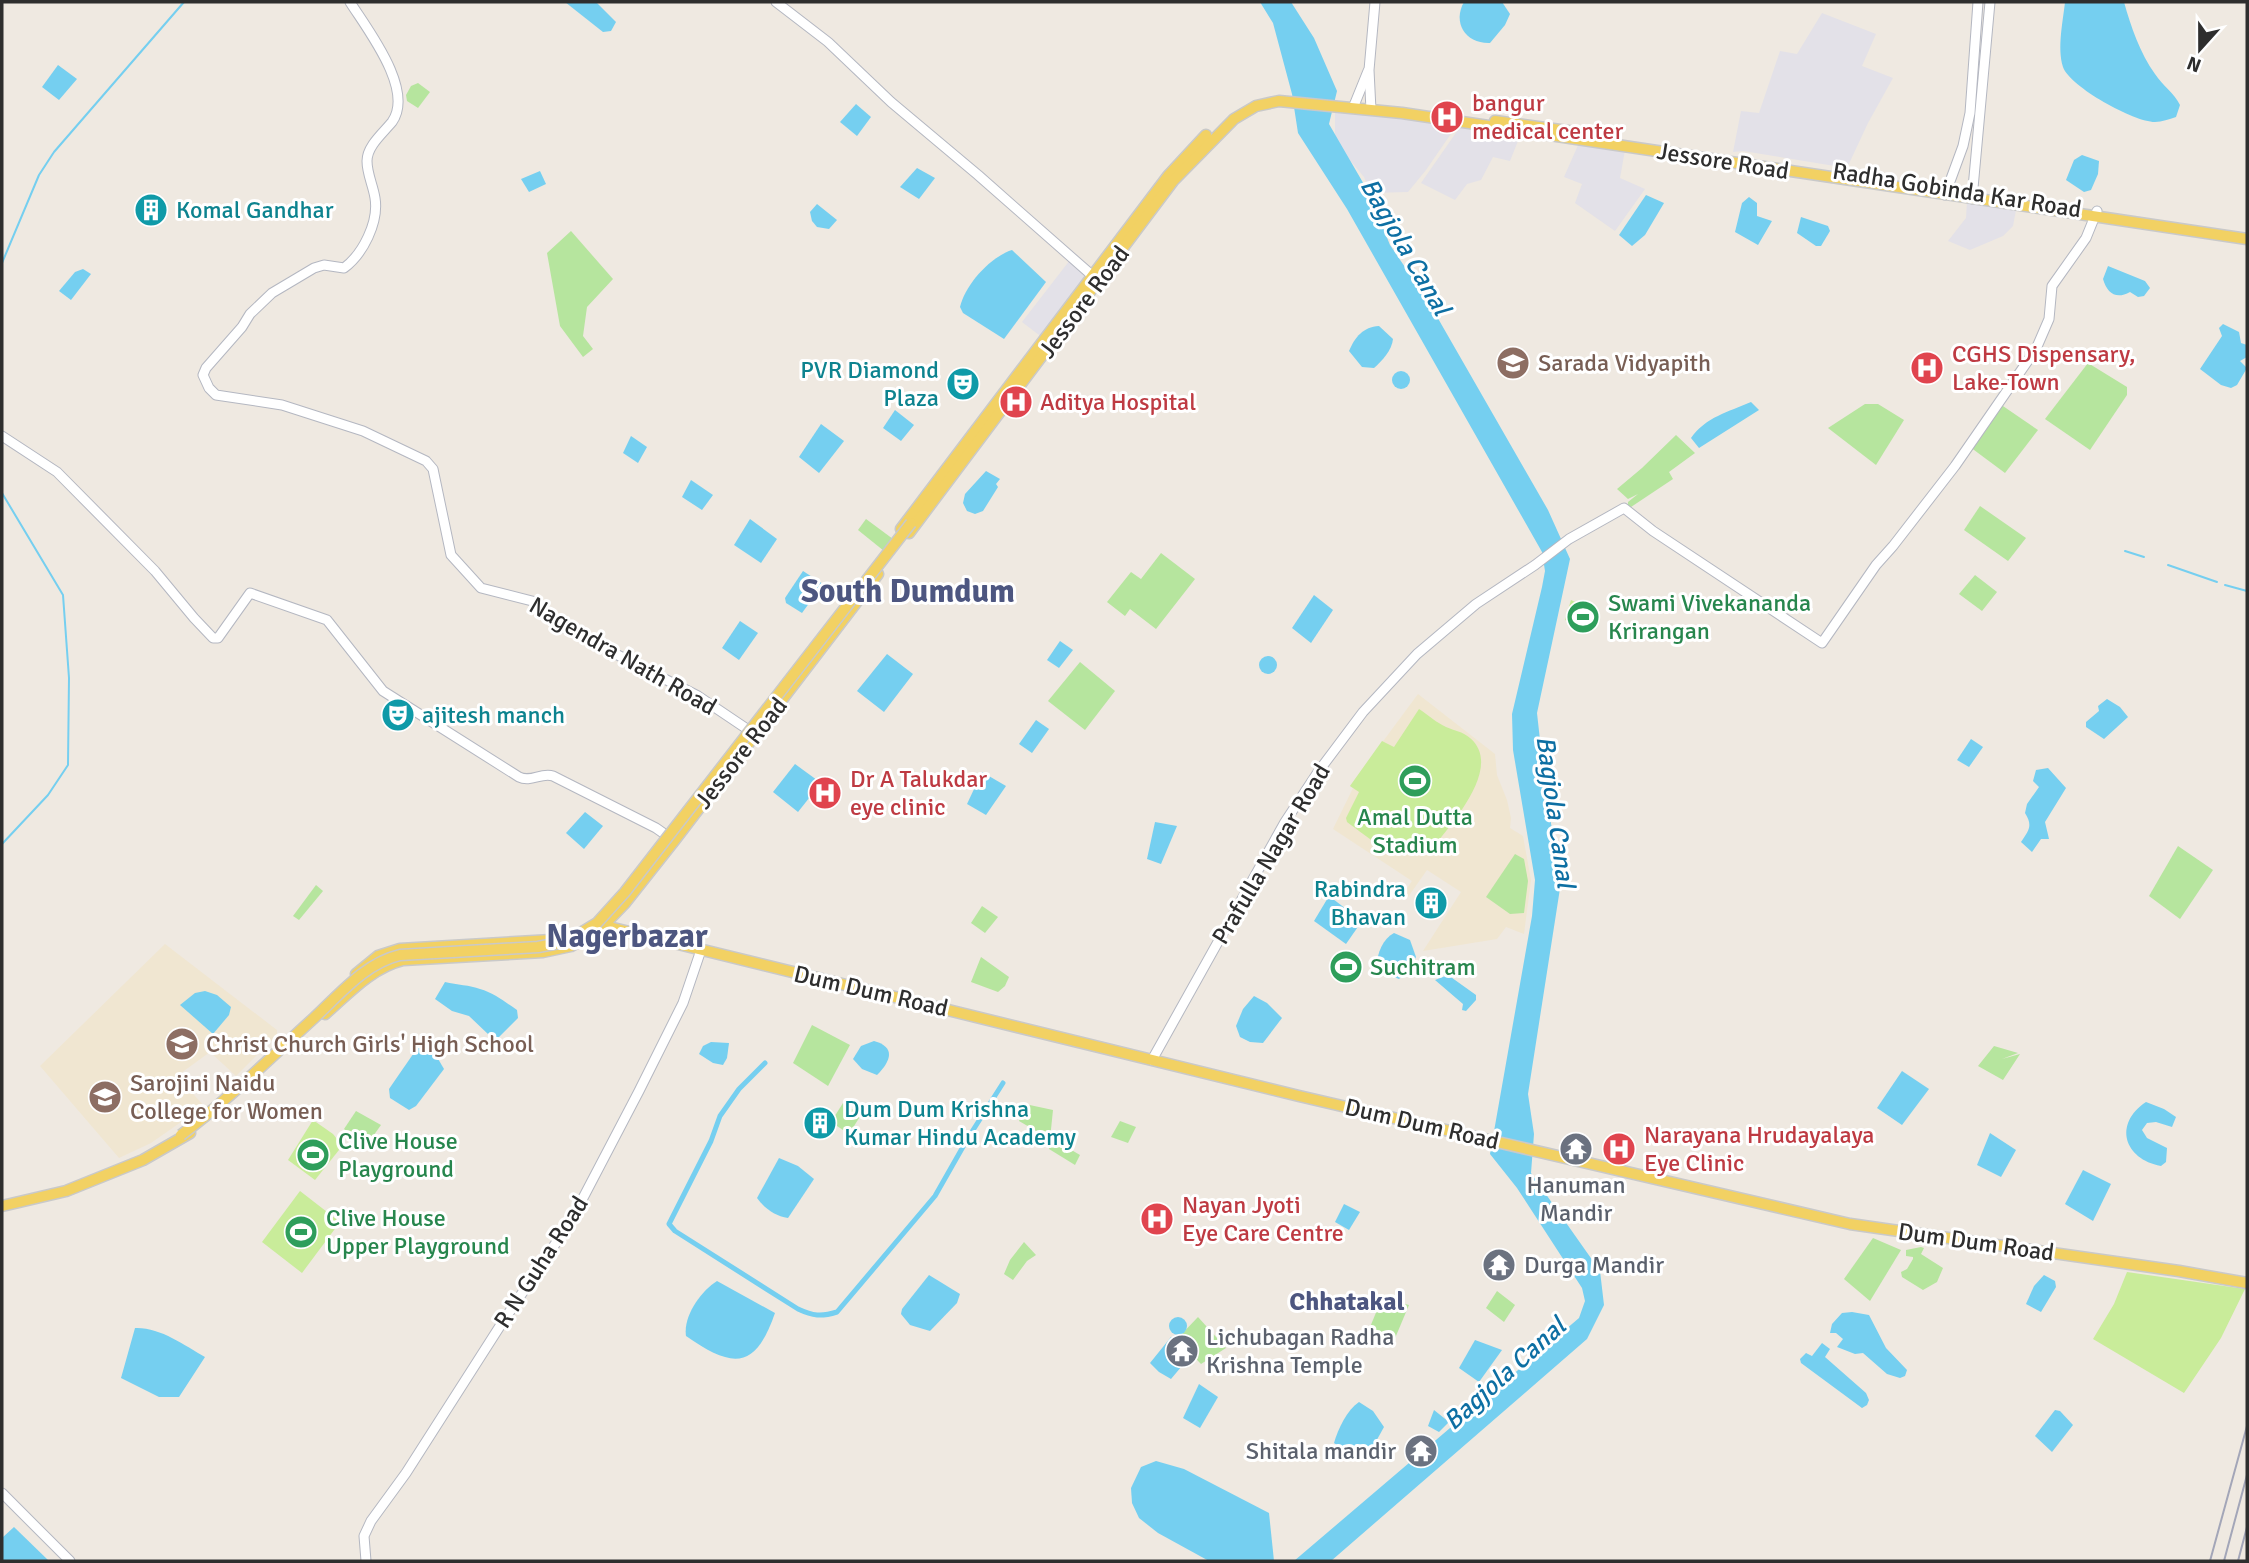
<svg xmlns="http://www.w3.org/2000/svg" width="2249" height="1563" font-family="Signika,sans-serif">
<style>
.industrial{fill:#e3e1e8}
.education{fill:#f0e6d1}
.green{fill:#b6e59e}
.pitch{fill:#c9ec9a}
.water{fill:#75cff0}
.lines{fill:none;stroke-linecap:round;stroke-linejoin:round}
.stream{stroke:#75cff0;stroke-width:2}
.canal{stroke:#75cff0;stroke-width:5}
.secondary-casing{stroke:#b4b7c1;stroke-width:11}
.primary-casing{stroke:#c9c9c9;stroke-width:13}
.secondary{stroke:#fff;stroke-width:9}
.primary{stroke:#f2d163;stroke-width:10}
.rail{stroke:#a3a6b8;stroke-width:2}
.primary-bridge-casing{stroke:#c9c9c9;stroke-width:13;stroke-linecap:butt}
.primary-bridge{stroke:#f2d163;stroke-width:10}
.labels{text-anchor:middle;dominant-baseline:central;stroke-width:6;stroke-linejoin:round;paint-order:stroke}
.health-label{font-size:24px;fill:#be3a42;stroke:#fff;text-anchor:start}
.street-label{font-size:24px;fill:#2e2e2e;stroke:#fff}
.culture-label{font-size:24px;fill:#0d838f;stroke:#fff;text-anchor:start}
.education-label{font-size:24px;fill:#785e54;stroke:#fff;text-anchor:start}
.leisure-label{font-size:24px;fill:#27864d;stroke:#fff;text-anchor:start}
.worship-label{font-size:24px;fill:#5b616d;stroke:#fff;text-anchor:start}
.water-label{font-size:26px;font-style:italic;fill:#0d6fa3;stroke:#fff}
.neighbourhood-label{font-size:26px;font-weight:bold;fill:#4d5680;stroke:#fff}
.district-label{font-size:32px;font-weight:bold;fill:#4d5680;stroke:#fff}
</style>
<rect width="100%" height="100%" fill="#efe9e1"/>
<g class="industrial">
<path d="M1822,13L1876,34L1862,66L1893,78L1868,123L1847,168L1743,151L1733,152L1741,111L1759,113L1780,51L1797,54Z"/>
<path d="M1341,110L1457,125L1426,170L1408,192L1371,193L1364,177L1335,142V113Z"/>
<path d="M1460,127L1520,136L1510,161L1493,157L1481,180L1467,184L1455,200L1421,183Z"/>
<path d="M1579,143L1625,150L1620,178L1645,189L1615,231L1575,203L1582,184L1564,177Z"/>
<path d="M1967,201L2016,210L2013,226L2003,236L1970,250L1948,241L1966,218Z"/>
<path d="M1070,260L1090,277L1043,338L1022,322Z"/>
</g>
<g class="education">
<path d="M1418,694L1495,754L1497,775L1507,800L1511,818L1510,828L1523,836L1531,880L1524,934L1506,927L1497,939L1423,951L1461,892L1427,870L1408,897L1403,894L1412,881L1333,829L1353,788L1350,786Z"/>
<path d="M165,944L277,1030V1035L236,1076L210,1052L177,1076L204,1106L151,1143L119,1158L40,1066Z"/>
</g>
<g class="green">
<path d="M418,83L430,92L418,108L407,101L406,95L411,86Z"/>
<path d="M571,231L613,279L587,307L583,336L593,349L583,357L560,326L547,253Z"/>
<path d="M2088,363L2127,387V395L2090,450L2045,419Z"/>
<path d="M1865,404H1878L1904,420L1876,465L1828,428Z"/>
<path d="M2000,404L2038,430L2005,473L1970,447Z"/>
<path d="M1676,435L1695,453L1669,472L1673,479L1628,509V502L1638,494L1628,499L1617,489L1642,468Z"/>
<path d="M1980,506L2026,538L2008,561L1964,530Z"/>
<path d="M866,519L893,539L884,551L858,530Z"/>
<path d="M1161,553L1195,579L1156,629L1130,609L1125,616L1107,602L1131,572L1141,579Z"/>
<path d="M1975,575L1997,592L1982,611L1959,594Z"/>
<path d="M1080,662L1115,691L1085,730L1048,701Z"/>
<path d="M2178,846L2213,870L2180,919L2149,896Z"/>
<path d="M1515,854L1524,859L1528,881L1524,913L1510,914L1486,897Z"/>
<path d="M316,885L323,891L299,920L293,916Z"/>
<path d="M982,906L998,917L985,933L971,923Z"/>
<path d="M981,957L1009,977L1005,986L998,992L971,982Z"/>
<path d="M812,1025L850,1045L828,1086L793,1063Z"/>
<path d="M1994,1046L2018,1053L2002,1059L2020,1054L2003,1080L1978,1066Z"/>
<path d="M843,1103L861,1115L849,1134L831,1122Z"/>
<path d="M1025,1104L1053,1110L1050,1139L1019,1121Z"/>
<path d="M356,1111L381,1125L366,1146L344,1129Z"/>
<path d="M1120,1121L1136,1127L1128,1143L1111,1137Z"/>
<path d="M1051,1138L1080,1155L1075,1165L1049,1149Z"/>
<path d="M1873,1238L1901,1250L1870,1301L1844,1279Z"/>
<path d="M1024,1242L1036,1255L1027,1261L1013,1280L1004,1274L1010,1260Z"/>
<path d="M1921,1247L1924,1248L1921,1254L1943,1268L1937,1282L1923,1290L1902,1277L1901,1272L1907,1269L1913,1259V1257L1906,1256V1250Z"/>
<path d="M1497,1291L1515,1305L1504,1322L1486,1308Z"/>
<path d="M1382,1298L1409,1305L1393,1343L1368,1332Z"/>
<path d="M1198,1317L1226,1348L1201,1364L1177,1339Z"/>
</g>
<g class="pitch">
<path d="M1571,600L1600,614L1593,631L1565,620Z"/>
<path d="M1419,709C1428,715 1437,723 1446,727C1455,731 1462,731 1470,738C1504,767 1451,824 1432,849C1397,866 1375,842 1347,822L1346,818L1359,792L1350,786L1382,741L1394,747Z"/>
<path d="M313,1120L333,1134L341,1144L339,1150L315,1180L288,1160Z"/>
<path d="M300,1191L340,1222L302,1273L262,1242Z"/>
<path d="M2127,1272L2245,1289L2221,1338L2184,1393L2093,1339L2114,1304Z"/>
</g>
<g class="water">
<path d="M565,2H596L616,22L611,31L603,32Z"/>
<path d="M1260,2H1291L1314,38L1337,91L1329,124L1369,193L1390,245L1428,301L1548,510L1570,559L1537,713L1546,794L1561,882L1528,1094L1534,1134L1531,1173L1600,1271L1604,1305L1587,1339L1331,1561H1294L1579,1318L1585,1301L1582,1288L1517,1188L1490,1154L1532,916L1535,880L1513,750L1512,714L1542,587L1545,571L1542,552L1347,209L1298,133L1292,94L1273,23Z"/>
<path d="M1464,2H1502L1510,14L1505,25L1490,43C1466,44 1452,23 1464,2Z"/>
<path d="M2065,2H2124C2131,27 2140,53 2155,74C2163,86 2174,93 2180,105L2176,117C2169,119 2162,122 2155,122C2134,122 2070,87 2063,67C2057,48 2063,21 2065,2Z"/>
<path d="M58,65L77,79L59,100L42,87Z"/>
<path d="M856,104L871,117L857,136L840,122Z"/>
<path d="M2082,155L2099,161L2098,174L2091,190L2084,192L2066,180L2074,160Z"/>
<path d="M917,168L935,178L919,199L900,187Z"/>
<path d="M540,171L546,184L529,192L521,179Z"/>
<path d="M1646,195L1664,203L1645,235L1632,246L1619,235Z"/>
<path d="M1749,197L1757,203V216L1772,221L1758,245L1735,232L1742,203Z"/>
<path d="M817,204L837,220L829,229L817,227L812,221L810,212Z"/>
<path d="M1801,217L1828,226L1830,231L1821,246H1816L1797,233Z"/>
<path d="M1012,250L1046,282L1004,339L963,313L960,307C965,285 990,257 1012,250Z"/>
<path d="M2108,266L2145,281L2150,288L2144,296L2138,297L2130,292C2116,300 2107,293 2103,279Z"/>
<path d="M83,269L91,274L71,300L59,291L75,272Z"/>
<path d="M2223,324L2239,332L2241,343L2247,345V357L2240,361L2247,368L2237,385L2231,388L2221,385L2200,369L2222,336L2219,328Z"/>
<path d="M1379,326L1393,339C1392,350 1382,361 1374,368L1362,367L1349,351C1355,337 1363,327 1379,326Z"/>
<circle cx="1401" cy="380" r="9"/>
<path d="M1751,402L1759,410L1699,448L1691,438C1706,417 1728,412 1751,402Z"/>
<path d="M895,410L914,425L901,441L883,428Z"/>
<path d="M821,424L844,441L819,473L799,457Z"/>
<path d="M631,436L647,447L638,463L623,453Z"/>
<path d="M986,471L1000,479L996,484L998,487L983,511L975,514L967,511L963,503L965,494Z"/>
<path d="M691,480L713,495L702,510L682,497Z"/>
<path d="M750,519L777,539L761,563L734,545Z"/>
<path d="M803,571L823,584L802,613L786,603L785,598Z"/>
<path d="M1314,595L1333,610L1311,643L1292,628Z"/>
<path d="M740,621L758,633L739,660L722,648Z"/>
<path d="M1060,641L1073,650L1059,668L1047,660Z"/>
<path d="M887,654L913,674L884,712L857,691Z"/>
<circle cx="1268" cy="665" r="9"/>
<path d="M2107,699L2120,707L2128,717L2104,739L2086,727V722L2099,711L2098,706Z"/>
<path d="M1036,720L1049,729L1032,753L1019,744Z"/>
<path d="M1971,739L1983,747L1969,767L1957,760Z"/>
<path d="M795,764L821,783L798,812L773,792Z"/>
<path d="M2048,768L2066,788L2045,822L2049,839H2041L2032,852L2021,842C2029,830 2033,826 2025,813L2027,804L2039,787L2033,781L2036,770Z"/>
<path d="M982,772L1006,786L986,815L967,804Z"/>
<path d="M585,812L603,826L584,849L566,833Z"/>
<path d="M1155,822L1177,826L1161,864L1147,859Z"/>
<path d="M1329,896L1362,921L1346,944L1314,921Z"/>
<path d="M1394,933L1410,940L1416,957L1409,970L1399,979L1381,972L1377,965C1377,953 1383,939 1394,933Z"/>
<path d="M1448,975L1476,995V1000L1466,1011L1462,1010L1463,1004L1435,980Z"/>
<path d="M445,982C457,985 470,985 480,989C494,993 505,1002 517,1010L518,1018L498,1038L489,1035L469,1016L452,1011L435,999Z"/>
<path d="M205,991L217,995L231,1007L229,1015L213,1034L180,1005L195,993Z"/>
<path d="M1254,996L1267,1003L1282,1018L1263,1043L1250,1042L1240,1037L1236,1026L1243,1009Z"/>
<path d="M874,1041C896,1047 891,1061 877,1075L862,1069L853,1059L861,1046Z"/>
<path d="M711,1042L729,1043L727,1058L723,1065L713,1063L699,1054L703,1046Z"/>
<path d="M420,1044L434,1052L444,1069L416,1106L409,1110L390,1098L389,1089Z"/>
<path d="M1902,1071L1929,1089L1902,1125L1877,1108Z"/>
<path d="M2146,1102L2164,1109L2176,1117L2172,1127L2156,1122L2147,1123L2142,1130L2147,1138L2167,1148L2166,1162L2161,1166C2124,1159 2113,1124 2146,1102Z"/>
<path d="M1990,1133L2016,1150L2001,1177L1977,1165Z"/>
<path d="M779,1158L798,1166L814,1179L788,1218C775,1216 765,1209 757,1198Z"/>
<path d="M2083,1170L2111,1184L2093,1221L2065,1204Z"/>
<path d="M1344,1204L1360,1212L1349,1230L1335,1222Z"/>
<path d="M929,1275L960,1294L957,1303L930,1331L910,1325L901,1314L902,1309Z"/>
<path d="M2044,1275L2055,1281L2056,1287L2041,1312L2026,1304L2034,1286Z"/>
<path d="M717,1281L775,1313C755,1371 732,1368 686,1336C683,1316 701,1291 717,1281Z"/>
<path d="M1852,1312L1869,1315L1886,1348L1907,1370L1905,1376L1900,1378L1887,1374L1863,1353L1855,1354L1837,1347L1843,1339L1836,1333H1830L1832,1324L1842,1313Z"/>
<circle cx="1178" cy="1326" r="9"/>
<path d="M135,1328C160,1327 184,1345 205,1357L179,1397H159L121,1378Z"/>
<path d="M1171,1337L1180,1345L1179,1351L1187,1360L1171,1379L1159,1372L1150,1363Z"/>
<path d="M1475,1340L1502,1350L1479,1382L1459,1368Z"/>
<path d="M1822,1343L1830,1349L1825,1357L1866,1393L1869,1400L1867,1405L1862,1408L1801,1363L1800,1359L1806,1353L1812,1356Z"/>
<path d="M1199,1384L1218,1397L1200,1428L1183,1418Z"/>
<path d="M1359,1402L1373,1411L1384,1427L1369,1454L1360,1461L1334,1443C1338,1429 1347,1410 1359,1402Z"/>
<path d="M1434,1410L1449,1422L1439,1432L1428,1426Z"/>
<path d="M2055,1410L2060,1411L2073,1425L2052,1452L2035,1436Z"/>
<path d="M1156,1461L1184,1469L1269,1513L1274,1561H1209L1158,1533L1139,1518L1132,1503L1131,1488L1141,1467Z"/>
<path d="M14,1527L49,1561H2V1538Z"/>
</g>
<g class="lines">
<g class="stream">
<path d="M2,263L39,175L54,152L184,2"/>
<path d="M2,493L63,595L69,678L68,765L48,795L2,844"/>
<path d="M2125,551L2144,557"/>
<path d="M2168,565L2217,582"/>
<path d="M2225,585L2247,591"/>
</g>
<path class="canal" d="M765,1063L739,1089L720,1116L711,1141L669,1224L675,1231L798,1309C813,1316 821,1317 837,1312L935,1196L968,1138L1003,1083"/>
<defs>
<g id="secondary">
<path d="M350,2C367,29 415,90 392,122C383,133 367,146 367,161C367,174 373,185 375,198C379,222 363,254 344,268L324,265L314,268L272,293L250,314L242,327L206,368L203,375L209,388L216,395L282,405L363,431L426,461L433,469L451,555L481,588L536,602L555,623L698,696L747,729L755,731"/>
<path d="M776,2L828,42L891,102L978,175L1095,278"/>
<path d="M1353,108L1368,71"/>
<path d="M1371,110L1369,70L1375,2"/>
<path d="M1945,195L1963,146L1970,113L1978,2"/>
<path d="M1972,199L1990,2"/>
<path d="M2,436L57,472L155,571L194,618L213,638H218L250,593L327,620L383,691L519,777C531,783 541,772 553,776L656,828L673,840"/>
<path d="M1152,1060L1285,822L1318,772L1363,712L1417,654L1476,604L1535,565L1569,539L1624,508L1653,531L1822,643L1876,565L1893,546L1955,466L2036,349L2049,319L2052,286L2086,238L2097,211"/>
<path d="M2,1493L70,1561"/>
<path d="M366,1561L364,1536L371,1521L406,1473L500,1326L572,1219L639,1091L683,1003L701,950"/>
</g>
<g id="primary">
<path d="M1495,121L1590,134"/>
<path d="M901,529L1168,176L1206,135"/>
<path d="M909,533L1173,181L1234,119L1256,106L1279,101L1402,113L2247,239"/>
<path d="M600,923L613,928L1299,1096L1850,1224L2179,1271L2247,1283"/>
<path d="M356,974L378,956L400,949L552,940"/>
<path d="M325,1014C349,993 371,968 403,960L543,952L571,946L599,930L625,903L674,841L878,574"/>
<path d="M2,1206L66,1191L143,1160L190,1133"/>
</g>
</defs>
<use href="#secondary" class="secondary-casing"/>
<use href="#primary" class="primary-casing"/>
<use href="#secondary" class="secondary"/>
<use href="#primary" class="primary"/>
<g class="rail">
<path d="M2210,1561L2247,1426"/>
<path d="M2224,1561L2247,1475"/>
<path d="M2238,1561L2247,1527"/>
</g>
<defs>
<path id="primary-bridge" d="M181,1135C228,1100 270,1058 314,1018C339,995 365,963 400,955L538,947L559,943L574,937L597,923L625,892L911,523"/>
</defs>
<use href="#primary-bridge" class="primary-bridge-casing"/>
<use href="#primary-bridge" class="primary-bridge"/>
</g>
<defs>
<symbol id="hospital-disc" viewBox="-11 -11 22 22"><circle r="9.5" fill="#e0444e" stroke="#fff"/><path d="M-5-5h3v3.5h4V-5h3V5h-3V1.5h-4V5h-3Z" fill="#fff"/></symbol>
<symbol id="building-disc" viewBox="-11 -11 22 22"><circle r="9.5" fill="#0f9aa8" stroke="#fff"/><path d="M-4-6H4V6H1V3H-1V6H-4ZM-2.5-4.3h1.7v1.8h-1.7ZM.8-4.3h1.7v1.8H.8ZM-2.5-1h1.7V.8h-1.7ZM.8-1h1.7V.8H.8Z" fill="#fff"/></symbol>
<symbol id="school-disc" viewBox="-11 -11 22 22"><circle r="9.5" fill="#8d6e63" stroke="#fff"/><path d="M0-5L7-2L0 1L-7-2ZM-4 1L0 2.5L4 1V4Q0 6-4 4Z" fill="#fff"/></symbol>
<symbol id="theatre-disc" viewBox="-11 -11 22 22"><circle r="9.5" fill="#0f9aa8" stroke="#fff"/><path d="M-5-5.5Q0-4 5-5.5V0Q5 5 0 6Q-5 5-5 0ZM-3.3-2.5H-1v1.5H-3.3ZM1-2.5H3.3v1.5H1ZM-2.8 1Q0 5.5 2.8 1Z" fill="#fff"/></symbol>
<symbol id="stadium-disc" viewBox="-11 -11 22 22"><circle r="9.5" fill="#2e9e5b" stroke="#fff"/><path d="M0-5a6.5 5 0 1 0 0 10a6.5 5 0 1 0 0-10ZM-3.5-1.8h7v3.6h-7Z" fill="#fff"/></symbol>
<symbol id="university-disc" viewBox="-11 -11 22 22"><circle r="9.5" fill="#8d6e63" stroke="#fff"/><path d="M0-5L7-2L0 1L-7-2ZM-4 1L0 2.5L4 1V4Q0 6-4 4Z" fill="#fff"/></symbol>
<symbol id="temple-disc" viewBox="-11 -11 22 22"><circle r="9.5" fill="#6b7280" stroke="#fff"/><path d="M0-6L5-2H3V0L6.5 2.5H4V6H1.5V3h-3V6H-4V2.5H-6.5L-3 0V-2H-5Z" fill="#fff"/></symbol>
</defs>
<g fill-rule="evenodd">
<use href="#hospital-disc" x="1428" y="98" width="38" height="38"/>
<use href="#building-disc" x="132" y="191" width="38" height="38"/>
<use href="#school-disc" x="1494" y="344" width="38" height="38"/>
<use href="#hospital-disc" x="1908" y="349" width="38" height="38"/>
<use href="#theatre-disc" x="944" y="365" width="38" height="38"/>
<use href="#hospital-disc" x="997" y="383" width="38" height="38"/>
<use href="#stadium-disc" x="1564" y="598" width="38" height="38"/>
<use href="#theatre-disc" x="379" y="696" width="38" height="38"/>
<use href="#stadium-disc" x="1396" y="762" width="38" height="38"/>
<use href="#hospital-disc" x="806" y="774" width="38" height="38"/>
<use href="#building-disc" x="1412" y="884" width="38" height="38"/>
<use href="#stadium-disc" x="1327" y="948" width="38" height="38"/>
<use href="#school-disc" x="163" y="1025" width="38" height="38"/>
<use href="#university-disc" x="86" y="1078" width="38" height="38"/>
<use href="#building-disc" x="801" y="1104" width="38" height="38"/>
<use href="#temple-disc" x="1557" y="1130" width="38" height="38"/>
<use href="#hospital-disc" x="1600" y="1130" width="38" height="38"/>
<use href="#stadium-disc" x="294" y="1136" width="38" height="38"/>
<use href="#hospital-disc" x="1138" y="1200" width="38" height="38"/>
<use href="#stadium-disc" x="282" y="1213" width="38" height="38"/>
<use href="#temple-disc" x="1480" y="1246" width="38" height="38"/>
<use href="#temple-disc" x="1163" y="1332" width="38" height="38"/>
<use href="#temple-disc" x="1402" y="1432" width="38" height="38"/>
</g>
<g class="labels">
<g class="health-label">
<text x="1472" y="103">bangur<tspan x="1472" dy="28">medical center</tspan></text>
<text x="1952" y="354">CGHS Dispensary,<tspan x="1952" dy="28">Lake-Town</tspan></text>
<text x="1040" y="402">Aditya Hospital</text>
<text x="850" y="779">Dr A Talukdar<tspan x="850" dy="28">eye clinic</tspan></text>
<text x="1644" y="1135">Narayana Hrudayalaya<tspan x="1644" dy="28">Eye Clinic</tspan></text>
<text x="1182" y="1205">Nayan Jyoti<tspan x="1182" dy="28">Eye Care Centre</tspan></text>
</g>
<g class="street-label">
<text transform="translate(1723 161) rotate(9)">Jessore Road</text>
<text transform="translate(1957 190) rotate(9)">Radha Gobinda Kar Road</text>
<text transform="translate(1084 302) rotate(-53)">Jessore Road</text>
<text transform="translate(623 656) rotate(30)">Nagendra Nath Road</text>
<text transform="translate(741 753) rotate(-52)">Jessore Road</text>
<text transform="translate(1271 854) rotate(-59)">Prafulla Nagar Road</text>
<text transform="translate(871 991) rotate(13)">Dum Dum Road</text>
<text transform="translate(1422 1124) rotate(13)">Dum Dum Road</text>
<text transform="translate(1976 1242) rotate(8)">Dum Dum Road</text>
<text transform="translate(541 1262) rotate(-57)">R N Guha Road</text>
</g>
<g class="culture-label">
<text x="176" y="210">Komal Gandhar</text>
<text x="939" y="370" text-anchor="end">PVR Diamond<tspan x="939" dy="28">Plaza</tspan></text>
<text x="422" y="715">ajitesh manch</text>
<text x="1406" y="889" text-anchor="end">Rabindra<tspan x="1406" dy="28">Bhavan</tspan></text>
<text x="844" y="1109">Dum Dum Krishna<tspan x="844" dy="28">Kumar Hindu Academy</tspan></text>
</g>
<g class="education-label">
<text x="1538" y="363">Sarada Vidyapith</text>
<text x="206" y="1044">Christ Church Girls' High School</text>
<text x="130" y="1083">Sarojini Naidu<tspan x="130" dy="28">College for Women</tspan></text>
</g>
<g class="leisure-label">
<text x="1608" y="603">Swami Vivekananda<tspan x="1608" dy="28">Krirangan</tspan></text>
<text x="1415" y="817" text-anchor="middle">Amal Dutta<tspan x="1415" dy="28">Stadium</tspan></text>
<text x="1370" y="967">Suchitram</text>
<text x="338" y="1141">Clive House<tspan x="338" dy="28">Playground</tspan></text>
<text x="326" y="1218">Clive House<tspan x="326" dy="28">Upper Playground</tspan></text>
</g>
<g class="worship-label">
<text x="1576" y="1185" text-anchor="middle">Hanuman<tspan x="1576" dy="28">Mandir</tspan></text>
<text x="1524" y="1265">Durga Mandir</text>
<text x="1206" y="1337">Lichubagan Radha<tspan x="1206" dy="28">Krishna Temple</tspan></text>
<text x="1396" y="1451" text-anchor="end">Shitala mandir</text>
</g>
<g class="water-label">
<text transform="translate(1405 247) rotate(60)">Bagjola Canal</text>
<text transform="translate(1555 812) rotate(82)">Bagjola Canal</text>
<text transform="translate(1505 1374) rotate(-42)">Bagjola Canal</text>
</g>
<g class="neighbourhood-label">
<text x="1347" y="1302">Chhatakal</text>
</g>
<g class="district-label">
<text x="908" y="591">South Dumdum</text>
<text x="627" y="936">Nagerbazar</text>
</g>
</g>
<rect width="2249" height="1563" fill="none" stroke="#2e2e2e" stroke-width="7"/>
<g transform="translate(2200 49) rotate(201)" stroke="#ffffff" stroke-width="5" paint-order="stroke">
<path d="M0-5L12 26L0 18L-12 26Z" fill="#2e2e2e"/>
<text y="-10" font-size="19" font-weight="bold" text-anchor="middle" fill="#2e2e2e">N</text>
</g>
</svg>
